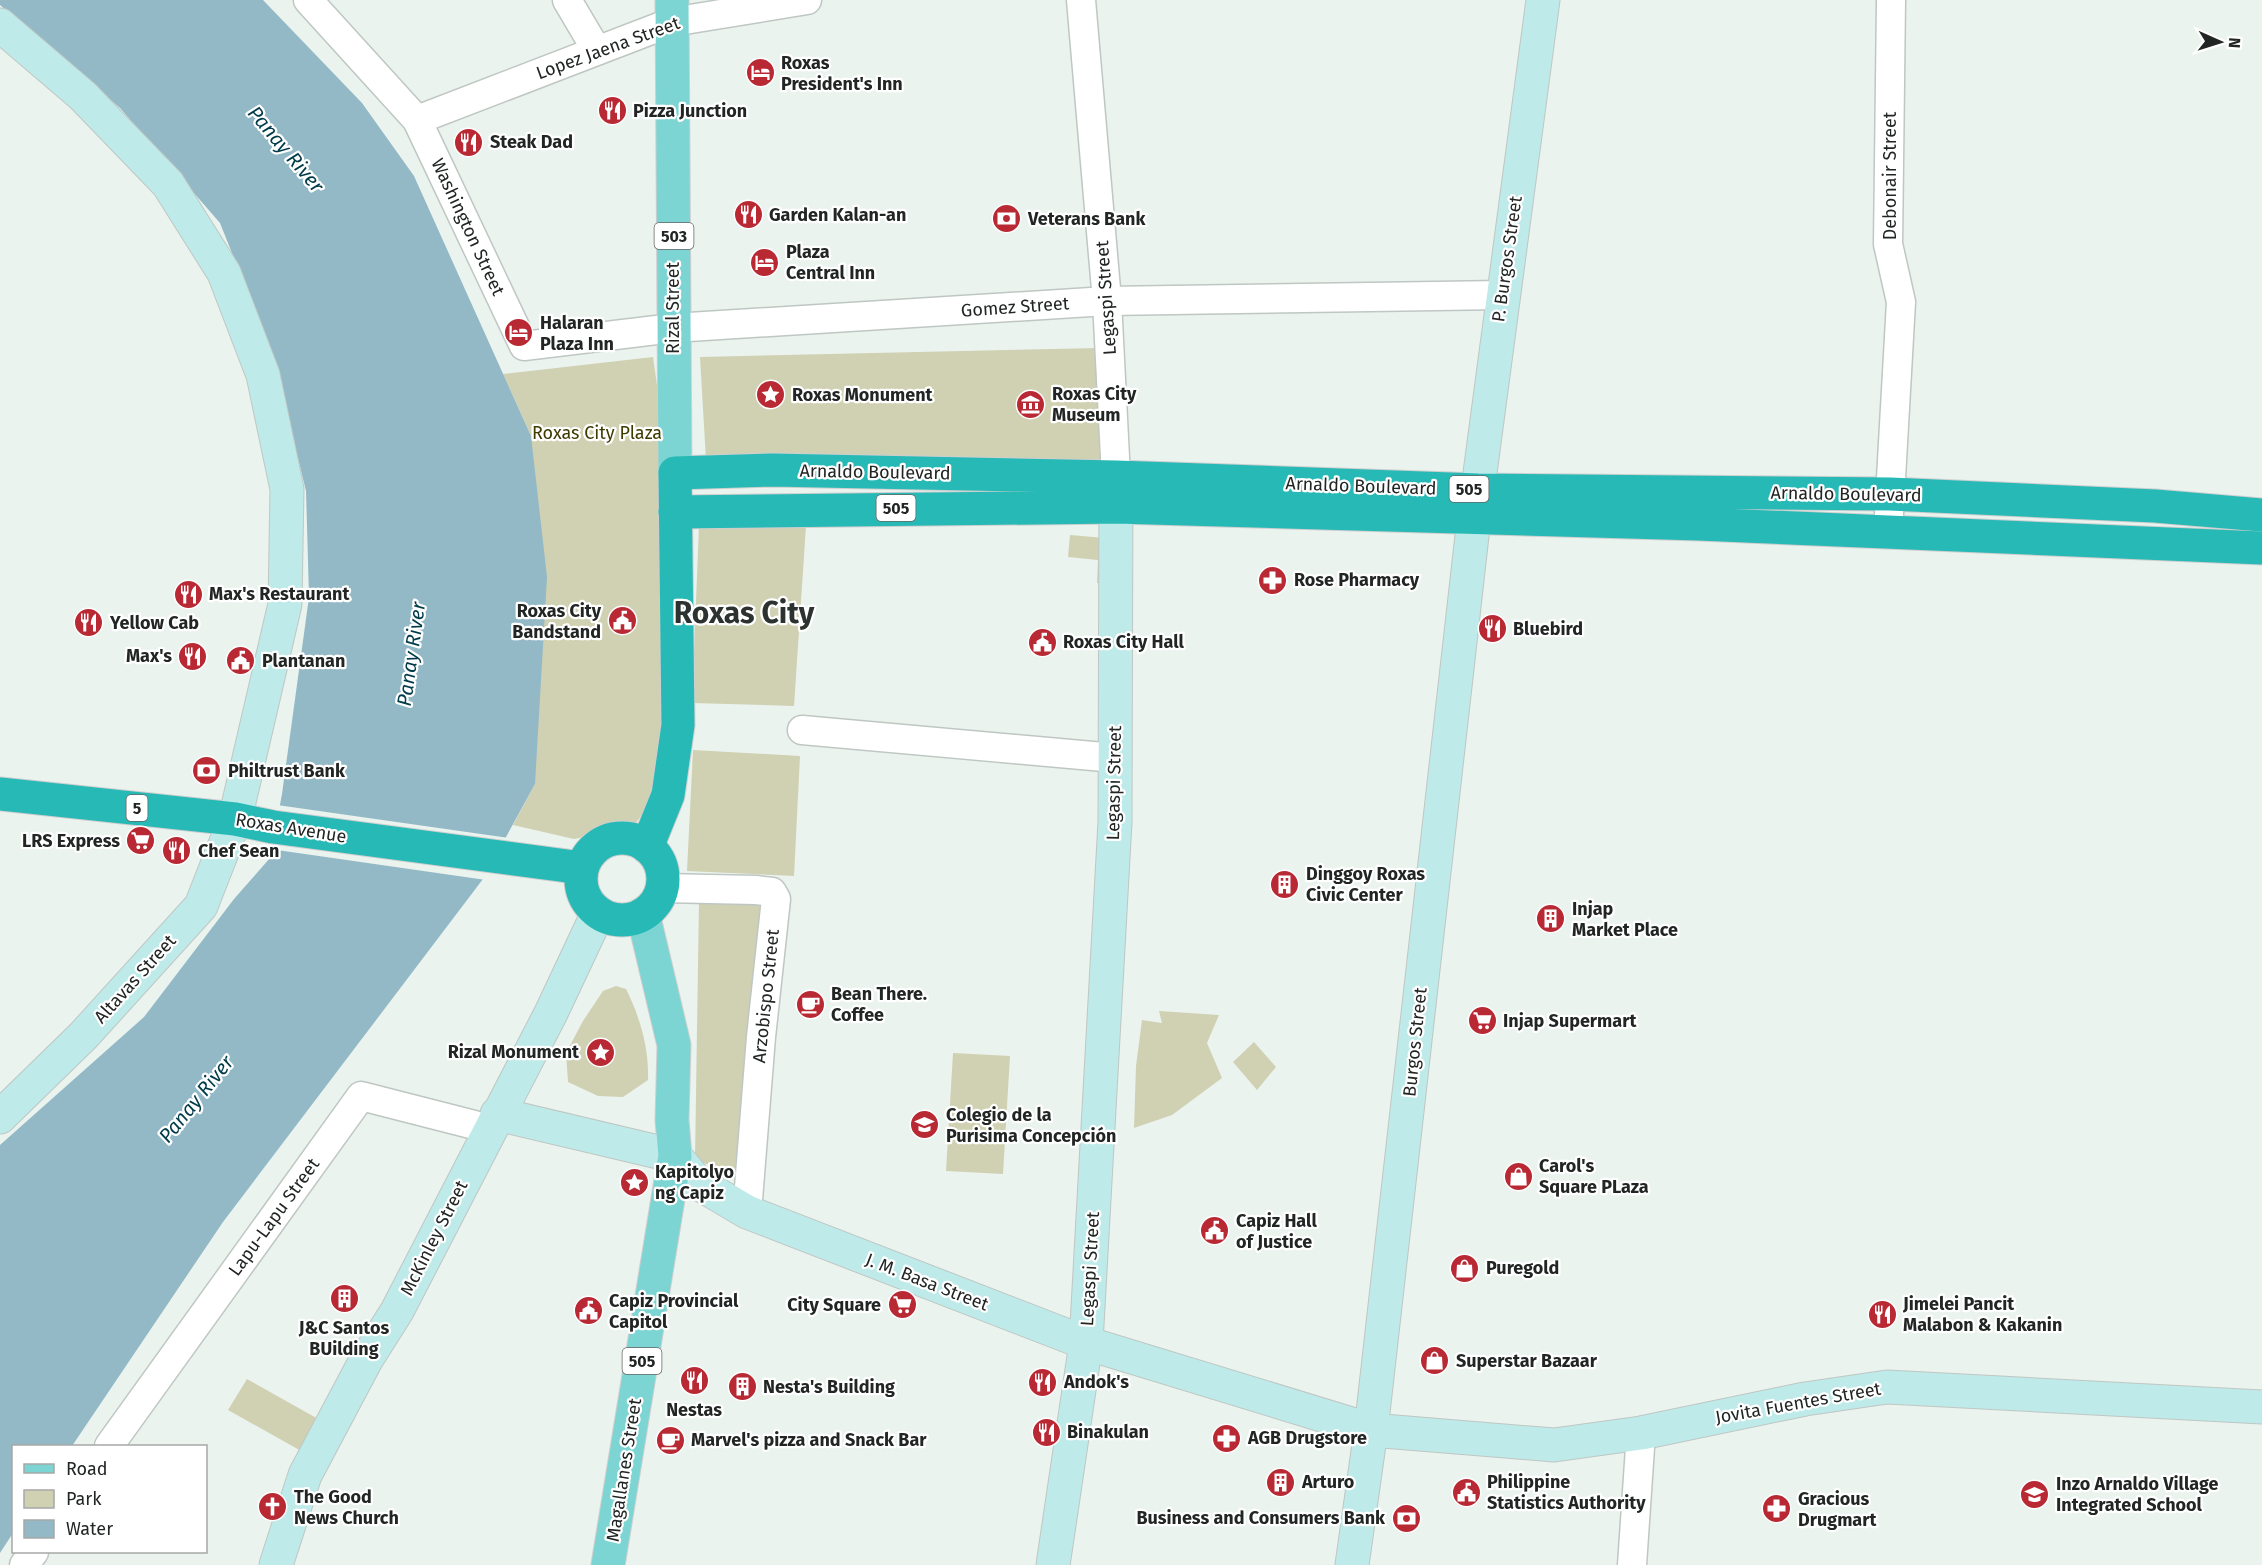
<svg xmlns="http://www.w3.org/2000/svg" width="2262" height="1565" font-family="'Fira Sans',sans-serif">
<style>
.green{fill:#d0d0b2}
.water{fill:#93b9c6}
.pier{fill:#ebf3ef}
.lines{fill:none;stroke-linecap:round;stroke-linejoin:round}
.street-casing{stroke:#bfc7c3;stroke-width:31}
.secondary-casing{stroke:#bfc7c3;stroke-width:35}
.primary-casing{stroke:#cecfcf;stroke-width:35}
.highway-casing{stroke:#cecfcf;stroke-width:35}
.street{stroke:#fff;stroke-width:28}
.secondary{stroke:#beeae9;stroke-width:33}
.primary{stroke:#7dd5d3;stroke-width:33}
.highway{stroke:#26b9b5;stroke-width:33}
.labels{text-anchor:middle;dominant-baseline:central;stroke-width:4.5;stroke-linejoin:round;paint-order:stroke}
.shield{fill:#fff;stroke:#646665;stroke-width:1.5}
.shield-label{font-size:16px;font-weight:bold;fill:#212523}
.street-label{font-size:18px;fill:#212523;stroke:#fff}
.poi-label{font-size:18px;font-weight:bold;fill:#212523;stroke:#fff;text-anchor:start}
.park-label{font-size:18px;fill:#3d3b00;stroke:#fff}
.water-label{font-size:20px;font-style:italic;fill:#003b49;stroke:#fff}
.town-label{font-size:30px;font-weight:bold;fill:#2c322f;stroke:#fff}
</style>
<rect width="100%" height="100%" fill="#ebf3ef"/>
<g class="green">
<path d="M1099,348L1100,464L706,460L700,357Z"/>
<path d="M653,357L665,441L667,740L654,797L636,823L614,831L574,839L513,825L535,784L531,436L503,374Z"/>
<path d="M699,525L806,526L794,706L692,703Z"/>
<path d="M1070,535L1105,538L1104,583H1097L1098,560L1068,557Z"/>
<path d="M693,750L800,756L794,876L687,871Z"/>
<path d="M699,900L765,902L740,1173L695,1161Z"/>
<path d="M616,986L626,989C640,1017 649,1048 648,1080L623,1097L598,1096L568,1082L566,1053L583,1021L603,991Z"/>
<path d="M1159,1011L1219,1015L1207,1043L1222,1078L1172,1115L1134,1128L1136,1066L1142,1020L1162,1023Z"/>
<path d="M1254,1042L1276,1067L1257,1090L1233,1062Z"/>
<path d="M953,1053L1010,1056L1003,1174L946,1171Z"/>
<path d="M247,1379L320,1420L303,1452L228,1410Z"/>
</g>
<path class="water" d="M0,0H263L362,103L414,176L531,436L547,577L535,784L483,879L223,1222L72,1446H14L13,1533L0,1553V1145L144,1017L234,899L270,858L282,794L309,597L306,491L273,356L220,223L120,108L0,5Z"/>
<path class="pier" d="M277,805L509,838L486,880L270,849Z"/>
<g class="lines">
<defs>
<g id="street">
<path d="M308,0L417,120L524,346L673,328L1107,301L1502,295"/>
<path d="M567,0L596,49"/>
<path d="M1081,0L1107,301L1116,477"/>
<path d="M417,120L672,22L807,0"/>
<path d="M1888,531L1901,302L1888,244L1891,0"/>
<path d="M802,730L1115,758"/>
<path d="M662,888L756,890L772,892L776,899L761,1037L747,1212"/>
<path d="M109,1446L361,1096L490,1129"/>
<path d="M24,1565L34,1552"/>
<path d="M1632,1565L1641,1433"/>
</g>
<g id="secondary">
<path d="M0,25L83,96L168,184L224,273L263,375L287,489L285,604L235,819L201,906L84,1035L0,1117"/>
<path d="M497,1114L675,1156L698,1183L747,1212L1086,1343L1371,1430L1554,1445L1641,1433L1805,1399L1887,1387L2262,1407"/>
<path d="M276,1565L305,1475L366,1360L397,1311L551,1013L598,913"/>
<path d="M1053,1565L1086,1343L1115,822L1116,478"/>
<path d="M1352,1565L1371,1430L1474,518L1543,0"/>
</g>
<g id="primary">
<path d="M672,0L675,473"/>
<path d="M608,1565L675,1156L672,1120L674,1045L643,914"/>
</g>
<g id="highway">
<path d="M675,512L1117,507L1699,524L2262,548"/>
<path d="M0,794L235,819L273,827L582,868"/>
<circle cx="622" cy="879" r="41"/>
<path d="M647,847L668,795L678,725L675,473L772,470L1116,477L1478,490L1890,494L2155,506L2262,515"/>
</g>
</defs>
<use href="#street" class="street-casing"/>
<use href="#secondary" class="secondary-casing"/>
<use href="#primary" class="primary-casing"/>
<use href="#highway" class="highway-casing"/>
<use href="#street" class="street"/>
<use href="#secondary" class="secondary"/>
<use href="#primary" class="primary"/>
<use href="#highway" class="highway"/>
</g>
<defs>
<symbol id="hotel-disc" viewBox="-11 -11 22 22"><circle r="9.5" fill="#b92934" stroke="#fff"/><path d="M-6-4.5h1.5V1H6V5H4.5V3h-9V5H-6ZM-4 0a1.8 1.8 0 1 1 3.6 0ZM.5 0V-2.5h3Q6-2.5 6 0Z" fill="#fff"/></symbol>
<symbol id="restaurant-disc" viewBox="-11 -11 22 22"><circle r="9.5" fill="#b92934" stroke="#fff"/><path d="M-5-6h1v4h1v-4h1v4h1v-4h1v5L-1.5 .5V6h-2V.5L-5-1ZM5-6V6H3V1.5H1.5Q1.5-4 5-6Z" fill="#fff"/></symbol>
<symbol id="bank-disc" viewBox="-11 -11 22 22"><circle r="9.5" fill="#b92934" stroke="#fff"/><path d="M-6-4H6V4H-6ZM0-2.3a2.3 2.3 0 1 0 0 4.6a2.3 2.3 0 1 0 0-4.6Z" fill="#fff"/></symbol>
<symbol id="sight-disc" viewBox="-11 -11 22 22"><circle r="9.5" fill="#b92934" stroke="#fff"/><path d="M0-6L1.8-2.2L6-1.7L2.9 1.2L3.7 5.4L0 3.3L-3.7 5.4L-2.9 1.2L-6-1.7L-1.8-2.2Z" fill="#fff"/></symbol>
<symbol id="museum-disc" viewBox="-11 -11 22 22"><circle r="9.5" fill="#b92934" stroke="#fff"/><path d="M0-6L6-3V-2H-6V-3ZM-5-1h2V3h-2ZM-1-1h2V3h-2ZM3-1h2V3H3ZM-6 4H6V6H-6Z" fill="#fff"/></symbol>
<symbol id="pharmacy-disc" viewBox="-11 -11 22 22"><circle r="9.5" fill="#b92934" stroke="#fff"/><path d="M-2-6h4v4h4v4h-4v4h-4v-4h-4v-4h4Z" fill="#fff"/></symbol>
<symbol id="civic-disc" viewBox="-11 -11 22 22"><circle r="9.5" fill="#b92934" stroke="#fff"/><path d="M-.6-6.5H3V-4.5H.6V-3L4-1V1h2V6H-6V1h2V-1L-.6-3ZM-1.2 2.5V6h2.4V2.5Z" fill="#fff"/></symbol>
<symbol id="supermarket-disc" viewBox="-11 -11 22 22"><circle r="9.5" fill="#b92934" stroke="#fff"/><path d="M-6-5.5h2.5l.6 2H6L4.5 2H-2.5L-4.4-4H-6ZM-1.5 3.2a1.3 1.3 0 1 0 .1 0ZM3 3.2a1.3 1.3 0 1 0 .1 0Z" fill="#fff"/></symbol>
<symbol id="building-disc" viewBox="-11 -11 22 22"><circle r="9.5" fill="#b92934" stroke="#fff"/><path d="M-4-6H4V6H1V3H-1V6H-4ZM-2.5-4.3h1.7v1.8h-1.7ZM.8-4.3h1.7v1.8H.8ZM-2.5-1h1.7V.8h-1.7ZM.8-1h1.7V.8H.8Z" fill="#fff"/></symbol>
<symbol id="cafe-disc" viewBox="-11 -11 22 22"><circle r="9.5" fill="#b92934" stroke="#fff"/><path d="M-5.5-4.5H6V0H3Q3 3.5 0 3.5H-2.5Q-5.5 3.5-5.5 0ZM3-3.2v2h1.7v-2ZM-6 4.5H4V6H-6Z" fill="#fff"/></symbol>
<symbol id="university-disc" viewBox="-11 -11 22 22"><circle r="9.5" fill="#b92934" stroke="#fff"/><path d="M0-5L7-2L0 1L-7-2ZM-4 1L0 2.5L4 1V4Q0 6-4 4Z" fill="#fff"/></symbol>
<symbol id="shop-disc" viewBox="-11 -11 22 22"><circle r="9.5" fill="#b92934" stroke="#fff"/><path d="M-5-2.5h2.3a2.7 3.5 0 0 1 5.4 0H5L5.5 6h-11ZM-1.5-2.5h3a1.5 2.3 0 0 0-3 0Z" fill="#fff"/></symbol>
<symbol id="school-disc" viewBox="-11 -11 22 22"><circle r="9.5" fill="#b92934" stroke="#fff"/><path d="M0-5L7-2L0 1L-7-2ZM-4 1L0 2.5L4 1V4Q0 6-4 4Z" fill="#fff"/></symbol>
<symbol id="church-disc" viewBox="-11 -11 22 22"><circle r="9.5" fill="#b92934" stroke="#fff"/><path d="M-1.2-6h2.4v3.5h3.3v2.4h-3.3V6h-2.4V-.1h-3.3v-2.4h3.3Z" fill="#fff"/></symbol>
</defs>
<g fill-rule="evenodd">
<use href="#hotel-disc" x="744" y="56" width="33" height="33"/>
<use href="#restaurant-disc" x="596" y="94" width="33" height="33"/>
<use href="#restaurant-disc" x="452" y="126" width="33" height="33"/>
<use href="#restaurant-disc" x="732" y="198" width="33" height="33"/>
<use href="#bank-disc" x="990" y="202" width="33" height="33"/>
<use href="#hotel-disc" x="748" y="246" width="33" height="33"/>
<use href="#hotel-disc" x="502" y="316" width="33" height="33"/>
<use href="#sight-disc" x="754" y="378" width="33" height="33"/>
<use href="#museum-disc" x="1014" y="388" width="33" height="33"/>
<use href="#pharmacy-disc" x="1256" y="564" width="33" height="33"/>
<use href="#restaurant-disc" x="172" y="578" width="33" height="33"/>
<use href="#civic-disc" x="606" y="604" width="33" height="33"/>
<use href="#restaurant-disc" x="72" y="606" width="33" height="33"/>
<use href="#restaurant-disc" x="1476" y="612" width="33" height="33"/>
<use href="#civic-disc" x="1026" y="626" width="33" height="33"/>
<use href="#restaurant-disc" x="176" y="640" width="33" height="33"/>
<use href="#civic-disc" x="224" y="644" width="33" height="33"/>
<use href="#bank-disc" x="190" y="754" width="33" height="33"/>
<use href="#supermarket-disc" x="124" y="824" width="33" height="33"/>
<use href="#restaurant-disc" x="160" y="834" width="33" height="33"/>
<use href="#building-disc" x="1268" y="868" width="33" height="33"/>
<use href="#building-disc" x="1534" y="902" width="33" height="33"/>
<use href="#cafe-disc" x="794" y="988" width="33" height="33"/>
<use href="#supermarket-disc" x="1466" y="1004" width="33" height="33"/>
<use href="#sight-disc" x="584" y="1036" width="33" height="33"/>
<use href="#university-disc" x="908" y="1108" width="33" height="33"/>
<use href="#shop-disc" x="1502" y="1160" width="33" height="33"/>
<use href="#sight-disc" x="618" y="1166" width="33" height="33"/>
<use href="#civic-disc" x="1198" y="1214" width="33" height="33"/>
<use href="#shop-disc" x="1448" y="1252" width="33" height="33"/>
<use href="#building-disc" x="328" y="1282" width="33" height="33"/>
<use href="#supermarket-disc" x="886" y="1288" width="33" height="33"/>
<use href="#civic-disc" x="572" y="1294" width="33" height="33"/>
<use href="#restaurant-disc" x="1866" y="1298" width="33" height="33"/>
<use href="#shop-disc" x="1418" y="1344" width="33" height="33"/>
<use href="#restaurant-disc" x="678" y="1364" width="33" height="33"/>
<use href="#restaurant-disc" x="1026" y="1366" width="33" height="33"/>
<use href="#building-disc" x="726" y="1370" width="33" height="33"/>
<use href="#restaurant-disc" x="1030" y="1416" width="33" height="33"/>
<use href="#pharmacy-disc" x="1210" y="1422" width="33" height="33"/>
<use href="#cafe-disc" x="654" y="1424" width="33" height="33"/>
<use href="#building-disc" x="1264" y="1466" width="33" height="33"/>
<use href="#civic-disc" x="1450" y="1476" width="33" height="33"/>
<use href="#school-disc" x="2018" y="1478" width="33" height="33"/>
<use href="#church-disc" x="256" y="1490" width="33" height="33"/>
<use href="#pharmacy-disc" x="1760" y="1492" width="33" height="33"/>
<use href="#bank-disc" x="1390" y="1502" width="33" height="33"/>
</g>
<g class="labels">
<g class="shield">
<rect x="654.5" y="223" width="39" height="26" rx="4.5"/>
<rect x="1449.5" y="476" width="39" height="26" rx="4.5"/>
<rect x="876.5" y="495" width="39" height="26" rx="4.5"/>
<rect x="126.5" y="795" width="21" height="26" rx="4.5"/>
<rect x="622.5" y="1348" width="39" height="26" rx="4.5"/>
</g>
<g class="shield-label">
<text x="674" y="236">503</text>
<text x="1469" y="489">505</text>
<text x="896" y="508">505</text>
<text x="137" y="808">5</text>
<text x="642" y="1361">505</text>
</g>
<g class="street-label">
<text transform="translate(608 48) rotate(-20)">Lopez Jaena Street</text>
<text transform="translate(1890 176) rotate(-90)">Debonair Street</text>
<text transform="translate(468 227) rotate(65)">Washington Street</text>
<text transform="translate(1507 259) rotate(-82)">P. Burgos Street</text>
<text transform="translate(1106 298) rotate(-94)">Legaspi Street</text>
<text transform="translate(1015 307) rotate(-4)">Gomez Street</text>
<text transform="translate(673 308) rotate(-90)">Rizal Street</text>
<text transform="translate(875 472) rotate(1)">Arnaldo Boulevard</text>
<text transform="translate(1361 486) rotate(2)">Arnaldo Boulevard</text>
<text transform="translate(1846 494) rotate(1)">Arnaldo Boulevard</text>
<text transform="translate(1114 783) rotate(-89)">Legaspi Street</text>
<text transform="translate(291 828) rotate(9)">Roxas Avenue</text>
<text transform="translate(135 979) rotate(-48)">Altavas Street</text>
<text transform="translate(766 996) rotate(-84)">Arzobispo Street</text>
<text transform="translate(1415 1042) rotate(-84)">Burgos Street</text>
<text transform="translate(274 1217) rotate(-54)">Lapu-Lapu Street</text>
<text transform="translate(434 1238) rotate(-63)">McKinley Street</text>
<text transform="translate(1090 1269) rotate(-87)">Legaspi Street</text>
<text transform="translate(927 1282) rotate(21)">J. M. Basa Street</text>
<text transform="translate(1798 1403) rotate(-10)">Jovita Fuentes Street</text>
<text transform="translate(624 1470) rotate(-81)">Magallanes Street</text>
</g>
<g class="poi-label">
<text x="781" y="63">Roxas<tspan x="781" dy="21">President's Inn</tspan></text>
<text x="633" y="111">Pizza Junction</text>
<text x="490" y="142">Steak Dad</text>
<text x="769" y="215">Garden Kalan-an</text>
<text x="1028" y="219">Veterans Bank</text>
<text x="786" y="252">Plaza<tspan x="786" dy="21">Central Inn</tspan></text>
<text x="540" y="323">Halaran<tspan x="540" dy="21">Plaza Inn</tspan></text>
<text x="1052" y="394">Roxas City<tspan x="1052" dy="21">Museum</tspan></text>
<text x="792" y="395">Roxas Monument</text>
<text x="1294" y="580">Rose Pharmacy</text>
<text x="209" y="594">Max's Restaurant</text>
<text x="601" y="611" text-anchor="end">Roxas City<tspan x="601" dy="21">Bandstand</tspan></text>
<text x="110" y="623">Yellow Cab</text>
<text x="1513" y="629">Bluebird</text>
<text x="1063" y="642">Roxas City Hall</text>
<text x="172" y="656" text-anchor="end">Max's</text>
<text x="262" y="661">Plantanan</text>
<text x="228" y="771">Philtrust Bank</text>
<text x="120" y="841" text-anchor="end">LRS Express</text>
<text x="198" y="851">Chef Sean</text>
<text x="1306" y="874">Dinggoy Roxas<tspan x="1306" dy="21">Civic Center</tspan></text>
<text x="1572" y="909">Injap<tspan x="1572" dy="21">Market Place</tspan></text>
<text x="831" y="994">Bean There.<tspan x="831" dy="21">Coffee</tspan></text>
<text x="1503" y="1021">Injap Supermart</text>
<text x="579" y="1052" text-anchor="end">Rizal Monument</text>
<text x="946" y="1115">Colegio de la<tspan x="946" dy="21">Purisima Concepción</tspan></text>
<text x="1539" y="1166">Carol's<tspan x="1539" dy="21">Square PLaza</tspan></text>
<text x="655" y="1172">Kapitolyo<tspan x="655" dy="21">ng Capiz</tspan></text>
<text x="1236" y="1221">Capiz Hall<tspan x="1236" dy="21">of Justice</tspan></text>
<text x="1486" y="1268">Puregold</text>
<text x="609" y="1301">Capiz Provincial<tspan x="609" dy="21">Capitol</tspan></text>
<text x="1903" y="1304">Jimelei Pancit<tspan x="1903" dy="21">Malabon &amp; Kakanin</tspan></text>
<text x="881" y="1305" text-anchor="end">City Square</text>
<text x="344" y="1328" text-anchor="middle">J&amp;C Santos<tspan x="344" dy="21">BUilding</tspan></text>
<text x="1456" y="1361">Superstar Bazaar</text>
<text x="1064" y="1382">Andok's</text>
<text x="763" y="1387">Nesta's Building</text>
<text x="694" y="1410" text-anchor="middle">Nestas</text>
<text x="1067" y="1432">Binakulan</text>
<text x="1248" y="1438">AGB Drugstore</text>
<text x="691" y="1440">Marvel's pizza and Snack Bar</text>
<text x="1302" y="1482">Arturo</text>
<text x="1487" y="1482">Philippine<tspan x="1487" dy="21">Statistics Authority</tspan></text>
<text x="2056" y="1484">Inzo Arnaldo Village<tspan x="2056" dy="21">Integrated School</tspan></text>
<text x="294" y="1497">The Good<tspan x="294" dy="21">News Church</tspan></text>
<text x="1798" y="1499">Gracious<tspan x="1798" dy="21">Drugmart</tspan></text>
<text x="1385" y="1518" text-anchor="end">Business and Consumers Bank</text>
</g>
<g class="park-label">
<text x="597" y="433">Roxas City Plaza</text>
</g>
<g class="water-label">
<text transform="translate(286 149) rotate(50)">Panay River</text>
<text transform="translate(411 654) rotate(-82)">Panay River</text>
<text transform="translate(196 1099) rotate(-51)">Panay River</text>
</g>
<g class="town-label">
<text x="744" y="613">Roxas City</text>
</g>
</g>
<rect x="12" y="1445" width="195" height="108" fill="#ffffff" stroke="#a6a8a7" stroke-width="1.5"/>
<rect x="24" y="1464" width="30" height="9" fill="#7dd5d3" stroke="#a6a8a7" stroke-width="1.5"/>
<text x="66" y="1475" font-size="18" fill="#212523">Road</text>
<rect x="24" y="1490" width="30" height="18" fill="#d0d0b2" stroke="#a6a8a7" stroke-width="1.5"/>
<text x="66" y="1505" font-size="18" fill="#212523">Park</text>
<rect x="24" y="1520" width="30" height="18" fill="#93b9c6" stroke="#a6a8a7" stroke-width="1.5"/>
<text x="66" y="1535" font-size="18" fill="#212523">Water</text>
<g transform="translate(2220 42) rotate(93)" stroke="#ffffff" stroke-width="4.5" paint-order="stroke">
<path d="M0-4.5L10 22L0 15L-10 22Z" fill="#212523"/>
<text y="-9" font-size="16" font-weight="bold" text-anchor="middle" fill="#212523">N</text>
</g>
</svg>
